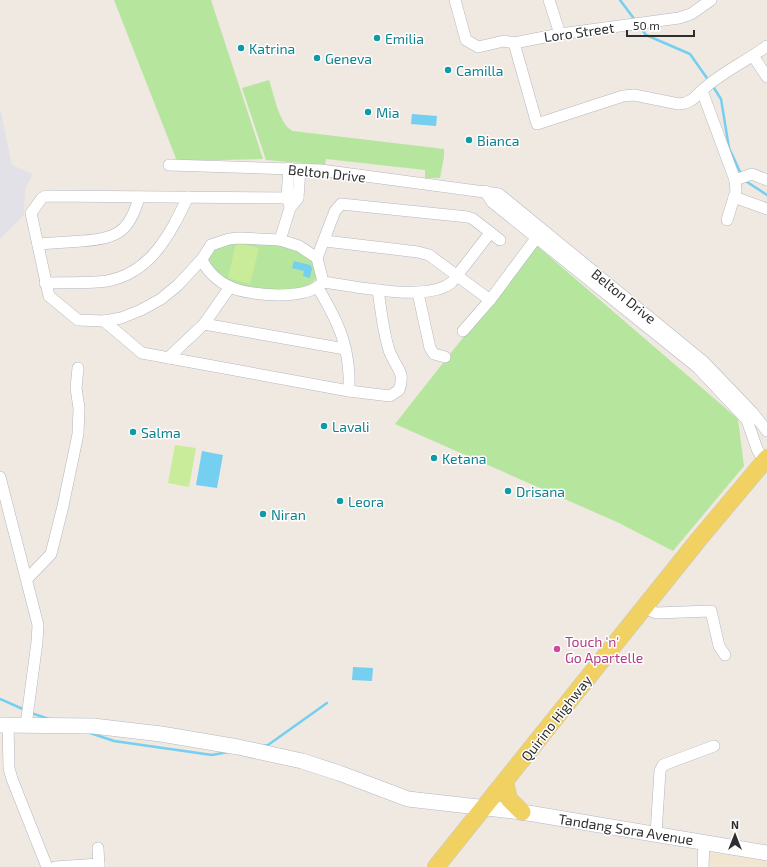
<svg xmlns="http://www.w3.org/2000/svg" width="767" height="867" font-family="'Exo 2',sans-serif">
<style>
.industrial{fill:#e3e1e8}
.education{fill:#f0e6d1}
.green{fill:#b6e59e}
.pitch{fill:#c9ec9a}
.water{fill:#75cff0}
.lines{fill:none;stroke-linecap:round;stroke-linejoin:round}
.stream{stroke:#75cff0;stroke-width:2.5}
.street-casing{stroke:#b4b7c1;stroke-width:12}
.secondary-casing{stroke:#b4b7c1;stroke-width:16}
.primary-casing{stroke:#c9c9c9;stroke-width:18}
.street{stroke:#fff;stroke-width:11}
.secondary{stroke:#fff;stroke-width:15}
.primary{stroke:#f2d163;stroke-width:17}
.culture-dot{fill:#0f9aa8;stroke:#fff;stroke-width:1.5}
.hotel-dot{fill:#d1479c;stroke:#fff;stroke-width:1.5}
.labels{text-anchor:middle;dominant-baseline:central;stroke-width:3;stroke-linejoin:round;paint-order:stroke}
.street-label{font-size:14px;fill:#2e2e2e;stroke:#fff}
.culture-label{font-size:14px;fill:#0d838f;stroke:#fff;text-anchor:start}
.hotel-label{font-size:14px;fill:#b23c85;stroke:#fff;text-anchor:start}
</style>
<rect width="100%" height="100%" fill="#efe9e1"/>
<path class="industrial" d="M0,108L12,165L33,174L25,189L24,215L0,239Z"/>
<path class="education" d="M704,852L767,859V867H704Z"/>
<g class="green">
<path d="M114,0H211L263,159L177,161Z"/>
<path d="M269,80C274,94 279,125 293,131L444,149V157L440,178H425V170L326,159L325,165L266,160L242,88Z"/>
<path d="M230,243C246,244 264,242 279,245C290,247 314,256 316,268C317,274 318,278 313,282C293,298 243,290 222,277C215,273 211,266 208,258L212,251Z"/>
<path d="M536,245L738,419L744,466L673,551L619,523L395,424Z"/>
</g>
<g class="pitch">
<path d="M236,243L259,248L250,284L228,278Z"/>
<path d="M175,445L196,448L189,487L168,483Z"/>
</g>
<g class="water">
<path d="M412,114L437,116L436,126L411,124Z"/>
<path d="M294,261L310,265L312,268L310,278L303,276L304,271L292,268Z"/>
<path d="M202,451L223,455L217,488L196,485Z"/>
<path d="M353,667L373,668L372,681L352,680Z"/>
</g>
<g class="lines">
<g class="stream">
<path d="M620,0L635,20"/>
<path d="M640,27L646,35L690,54L709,81"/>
<path d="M712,85L721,99L729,148L741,174"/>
<path d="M744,180L767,195"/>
<path d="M0,699L25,710"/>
<path d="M31,713L49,719"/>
<path d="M90,733L114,741L212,755L228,752"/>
<path d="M263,746L268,745L327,703"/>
</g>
<defs>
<g id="street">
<path d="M455,0L466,40L478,47L504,41L514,43L560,34L679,18L691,14L711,0"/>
<path d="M549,0L560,34"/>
<path d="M514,43L537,124L623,96L634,95L679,104C693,103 697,94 707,86C725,71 748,60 767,46"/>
<path d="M753,56L767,77"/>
<path d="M702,91L735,180L736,191L727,220"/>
<path d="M169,165L321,170L499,194L704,362L752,412L767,431"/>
<path d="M289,168L287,197L289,204"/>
<path d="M735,180L752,174L767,180"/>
<path d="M485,191L492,202L697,367L747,420L757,449L764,461"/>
<path d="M734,197L767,209"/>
<path d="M280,240L290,208L298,198L300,169"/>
<path d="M325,241L418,252L429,255L490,300"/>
<path d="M38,244C53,243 67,242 82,241C116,239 130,232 139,197"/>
<path d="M317,258L335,211L341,204L468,217L473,219L500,240"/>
<path d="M202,259C206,271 219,282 230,287C251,296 307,301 323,282L317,258L299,246L280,240L239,238L229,239L211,245L202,259L178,285L161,299L141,310L121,318L104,321L78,320L49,296L31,213L42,198L46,196L298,198"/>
<path d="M323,282C354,286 428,303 452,282L490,233"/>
<path d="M45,283C65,282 87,284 107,281C151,273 170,234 188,197"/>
<path d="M318,288C339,323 351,349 349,391"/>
<path d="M418,293L430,348L434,354L445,357"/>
<path d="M104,321L142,353L349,391L390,396L399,390C401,385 402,381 401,375C399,368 392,359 389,350C383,331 381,310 378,290"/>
<path d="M204,324L345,349"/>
<path d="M463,331L490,300L537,237"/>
<path d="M168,358L204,324L230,287"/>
<path d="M0,477L38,625L37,642L26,725"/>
<path d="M27,579L51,554L63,506L78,434L79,408L76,388L78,368"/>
<path d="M644,608L656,613L711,611L719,646L725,655"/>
<path d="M8,725L9,768L12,779L47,867"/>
<path d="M656,834L660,771L663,765L714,746"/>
<path d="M98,848L99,867"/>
<path d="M55,867L99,864"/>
<path d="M703,867L704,842"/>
</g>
<path id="secondary" d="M0,725L93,726L161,734L238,747L302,761L339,773L408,799L522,812L767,853"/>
<g id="primary">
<path d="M505,782L509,799L522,812"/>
<path d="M436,867L699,539L767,458"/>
</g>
</defs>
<use href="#street" class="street-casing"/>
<use href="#secondary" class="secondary-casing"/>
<use href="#primary" class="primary-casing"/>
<use href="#street" class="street"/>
<use href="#secondary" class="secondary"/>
<use href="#primary" class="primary"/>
</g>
<g class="culture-dot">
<circle cx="377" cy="38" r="4"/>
<circle cx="241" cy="48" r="4"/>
<circle cx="317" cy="58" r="4"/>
<circle cx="448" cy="70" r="4"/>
<circle cx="368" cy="112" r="4"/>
<circle cx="469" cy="140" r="4"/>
<circle cx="324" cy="426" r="4"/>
<circle cx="133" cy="432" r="4"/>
<circle cx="434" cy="458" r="4"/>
<circle cx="508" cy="491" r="4"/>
<circle cx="340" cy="501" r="4"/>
<circle cx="263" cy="514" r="4"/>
</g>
<circle class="hotel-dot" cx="557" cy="649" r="4"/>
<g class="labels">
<g class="street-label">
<text transform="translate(579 32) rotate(-8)">Loro Street</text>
<text transform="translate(327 173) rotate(6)">Belton Drive</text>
<text transform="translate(624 296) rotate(39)">Belton Drive</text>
<text transform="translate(556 718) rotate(-52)">Quirino Highway</text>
<text transform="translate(626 829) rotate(9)">Tandang Sora Avenue</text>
</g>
<g class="culture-label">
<text x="385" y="38">Emilia</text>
<text x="249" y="48">Katrina</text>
<text x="325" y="58">Geneva</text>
<text x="456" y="70">Camilla</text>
<text x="376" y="112">Mia</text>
<text x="477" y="140">Bianca</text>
<text x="332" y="426">Lavali</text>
<text x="141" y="432">Salma</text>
<text x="442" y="458">Ketana</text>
<text x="516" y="491">Drisana</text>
<text x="348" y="501">Leora</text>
<text x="271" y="514">Niran</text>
</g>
<g class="hotel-label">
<text x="565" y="641">Touch 'n'<tspan x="565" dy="16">Go Apartelle</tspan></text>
</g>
</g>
<g transform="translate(735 835)" stroke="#ffffff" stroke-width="3" paint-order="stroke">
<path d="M0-3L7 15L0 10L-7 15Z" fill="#2e2e2e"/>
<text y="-6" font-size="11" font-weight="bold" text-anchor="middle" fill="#2e2e2e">N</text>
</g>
<path d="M627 30v6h67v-6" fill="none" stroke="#2e2e2e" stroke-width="2"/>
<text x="633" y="30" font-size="12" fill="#2e2e2e" stroke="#ffffff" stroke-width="3" paint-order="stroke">50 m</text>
</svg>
